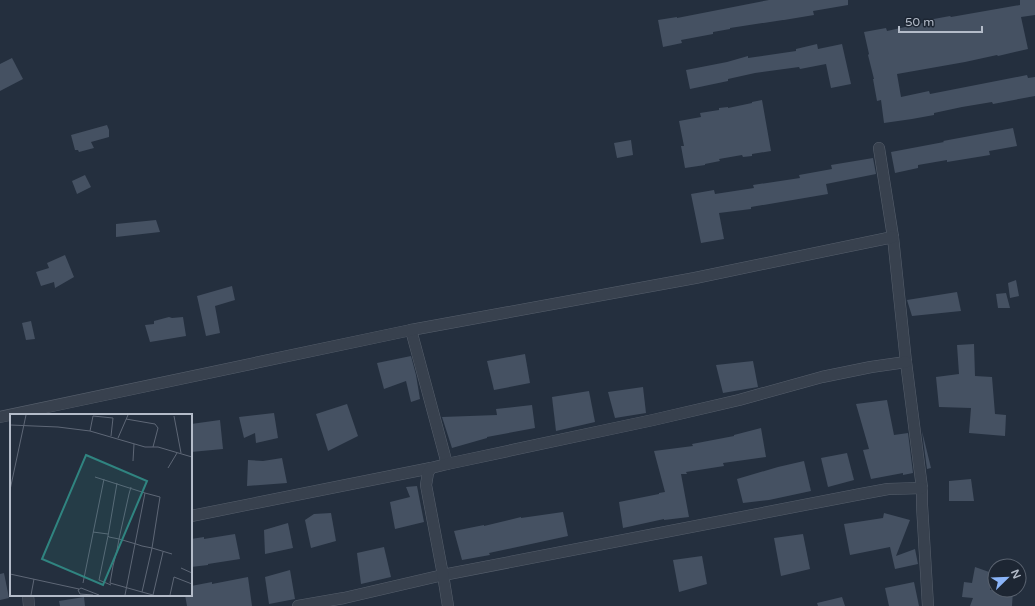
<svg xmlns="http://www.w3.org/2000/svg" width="1035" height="606" font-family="'Varela Round',sans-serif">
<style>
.building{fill:#455162}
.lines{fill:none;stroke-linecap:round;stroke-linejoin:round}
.minor-casing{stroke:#565f6c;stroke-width:12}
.minor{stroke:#38414e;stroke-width:11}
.inset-road{fill:none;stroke:#5e6776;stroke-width:1}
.view{fill:#308480;fill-opacity:0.15;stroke:#308480;stroke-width:2}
.inset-edge{fill:none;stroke:#b4bcc9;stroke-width:2}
</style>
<rect width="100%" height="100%" fill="#242f3e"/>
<g class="building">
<path d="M769,0H848V5L813,11L814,15L784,20H783L730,28V29L713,32V34L681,40L682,43L663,47L658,20L677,17V18Z"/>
<path d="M1020,0H1035V15L1021,17L1028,49L998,56L997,55L965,62L897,74L901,97L929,91L930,94L1027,75L1028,78L1035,77V96L993,104L992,102L962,107L934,113V115L912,119L884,123L881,100L877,101L873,79H874L868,55L869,54L864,32L886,28L887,31L923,23V21L950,16L951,17L1020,5Z"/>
<path d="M817,44L818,49L842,44L851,84L831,88L826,64L800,69L799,67L755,73L728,79V81L690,89L686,70L727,62L748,56V58L796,51V49Z"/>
<path d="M12,58L23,79L0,91V64Z"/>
<path d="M762,100L771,151L752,154V156L743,157L742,155L719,159L720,161L705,164V165L685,168L681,146H684L679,121L701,117L700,113L719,110V108L728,107V108L752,103V102Z"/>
<path d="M107,125L109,130V137L91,142L94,148L79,152L78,150H75L71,135Z"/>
<path d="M1013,128L1017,146L989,151L990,155L947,162V160L918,165V168L895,173L891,152L944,142L943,141Z"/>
<path d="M631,140L633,155L617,158L614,143Z"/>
<path d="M873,158L876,174L826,184L828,194L751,207V209L719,213L724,239L701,243L691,194L714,190L715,194L754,188L753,185L800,178L799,175L832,169L831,165Z"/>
<path d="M85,175L91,187L77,194L72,181Z"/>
<path d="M156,220L160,232L116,237V224Z"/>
<path d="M65,255L74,277L55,288L54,282L41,286L36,272L49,268L47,263Z"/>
<path d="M1016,280L1019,296L1010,298L1008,283Z"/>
<path d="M232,286L235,300L215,306L220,333L206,336L197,296Z"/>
<path d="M957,292L961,311L912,316L907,300Z"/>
<path d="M1006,293L1010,308H998L996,294Z"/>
<path d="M169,317L172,318L183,317L186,336L150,342L145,325L154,324V321Z"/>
<path d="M31,321L35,339L26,340L22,323Z"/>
<path d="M974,344L975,376L992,377L995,414L1006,415L1005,436L969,433L971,408L939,407L936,377L959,374L957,345Z"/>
<path d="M525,354L530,383L494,390L487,361Z"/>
<path d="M411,356L416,375L420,399L411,402L406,381L384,389L377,363Z"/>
<path d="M753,361L758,387L723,393L716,365Z"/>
<path d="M643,387L646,413L615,418L608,392Z"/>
<path d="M589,391L595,422L556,431L552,397Z"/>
<path d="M887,400L894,435L908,433L913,473L903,475V473L871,479L863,450L869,449L856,404Z"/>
<path d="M347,404L358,436L328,451L316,414Z"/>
<path d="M532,405L535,428L487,437V438L452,448L442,417L497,415L496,409Z"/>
<path d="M274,413L278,438L256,443L255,433L244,438L239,417Z"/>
<path d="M220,420L223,449L191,452V424Z"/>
<path d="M761,428L766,457L723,463L724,466L686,472L687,474H681L689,517L664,520V519L623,528L619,502L659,494V493L665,492L654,451L693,446L692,444L734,436V435Z"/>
<path d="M922,431L931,468L927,469Z"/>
<path d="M847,453L854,480L828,487L821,458Z"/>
<path d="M282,458L287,483L247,486L248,460L263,461Z"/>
<path d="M804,461L811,491L769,500L743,503L737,479L778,467Z"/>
<path d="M971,479L974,501H949V481Z"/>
<path d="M417,486L424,522L395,529L390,502L410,497L406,487Z"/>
<path d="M563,512L568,536L489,553L490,555L462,560L454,531L484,525V526L521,517V518Z"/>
<path d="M331,513L336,541L311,548L305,520L314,514Z"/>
<path d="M884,513L910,520L896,556L915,549L918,564L895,569L890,547L850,555L844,524L883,518Z"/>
<path d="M288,523L293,548L265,554L264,530Z"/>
<path d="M235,534L240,559L208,564V565L191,567V539L204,537V539Z"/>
<path d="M803,534L810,569L781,576L774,538Z"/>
<path d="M384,547L391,577L361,584L357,553Z"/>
<path d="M702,556L707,584L679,592L673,560Z"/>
<path d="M975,567L992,573L990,590H1013L1012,606H970L973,598L962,597L964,582L972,583Z"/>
<path d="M290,570L295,599L269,604L265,577Z"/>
<path d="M4,573L9,598L0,600V574Z"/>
<path d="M248,577L252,606H187L185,595H191V586L212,582V584Z"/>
<path d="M914,582L919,606H889L885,588Z"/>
<path d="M84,597L85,606H60L59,601Z"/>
<path d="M842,597L845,606H818L817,603Z"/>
</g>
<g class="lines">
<defs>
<g id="minor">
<path d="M879,148L893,237L906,362L922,488V505L928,606"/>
<path d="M411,330L447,464"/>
<path d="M0,417L411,330L695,278L893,237"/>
<path d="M191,516L431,468"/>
<path d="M28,595L29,606"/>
<path d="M298,606L344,598L443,575L861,494L888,489L922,488"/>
<path d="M448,606L443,575L426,485L428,473L431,468L447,464L653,420L739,400L822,377L871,367L906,362"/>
</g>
</defs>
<use href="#minor" class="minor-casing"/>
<use href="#minor" class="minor"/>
</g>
<g transform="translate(10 414)">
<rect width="182" height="182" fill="#242f3e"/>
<path class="inset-road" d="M164,2L171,39M116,5L145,10L148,14L143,33M0,11L48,13L80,17L135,33H148L182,43M80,17L83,2L103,4L101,22M108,24L118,1M123,47L124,30M158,54L167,39M85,63L135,79L115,181M107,69L98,122L99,123L109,125L126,130L132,132L142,134L132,178L100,169L103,152L107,136L109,125L119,80L121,73M0,76L16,1M135,79L150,83L142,134L162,140M83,118L98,120M98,122L89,166L101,171M171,154L182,159M0,160L69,175M73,169L94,65M132,178L143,181L153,138M21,181L24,165M83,181L70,180L68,176L71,174L89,181M160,181L164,163L182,170"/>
<path class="view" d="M76,41L137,67L93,171L32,145Z"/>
<rect width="182" height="182" class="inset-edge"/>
</g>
<g transform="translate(1007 578) rotate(67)"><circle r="19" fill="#1d2633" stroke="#59626f"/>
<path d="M0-3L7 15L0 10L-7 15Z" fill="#8ab4f8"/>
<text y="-6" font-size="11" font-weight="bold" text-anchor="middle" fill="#b4bcc9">N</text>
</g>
<path d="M899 26v6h83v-6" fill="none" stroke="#b4bcc9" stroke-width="2"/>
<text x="905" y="26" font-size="12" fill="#b4bcc9" stroke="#1d2633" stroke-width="3" paint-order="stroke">50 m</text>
</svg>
